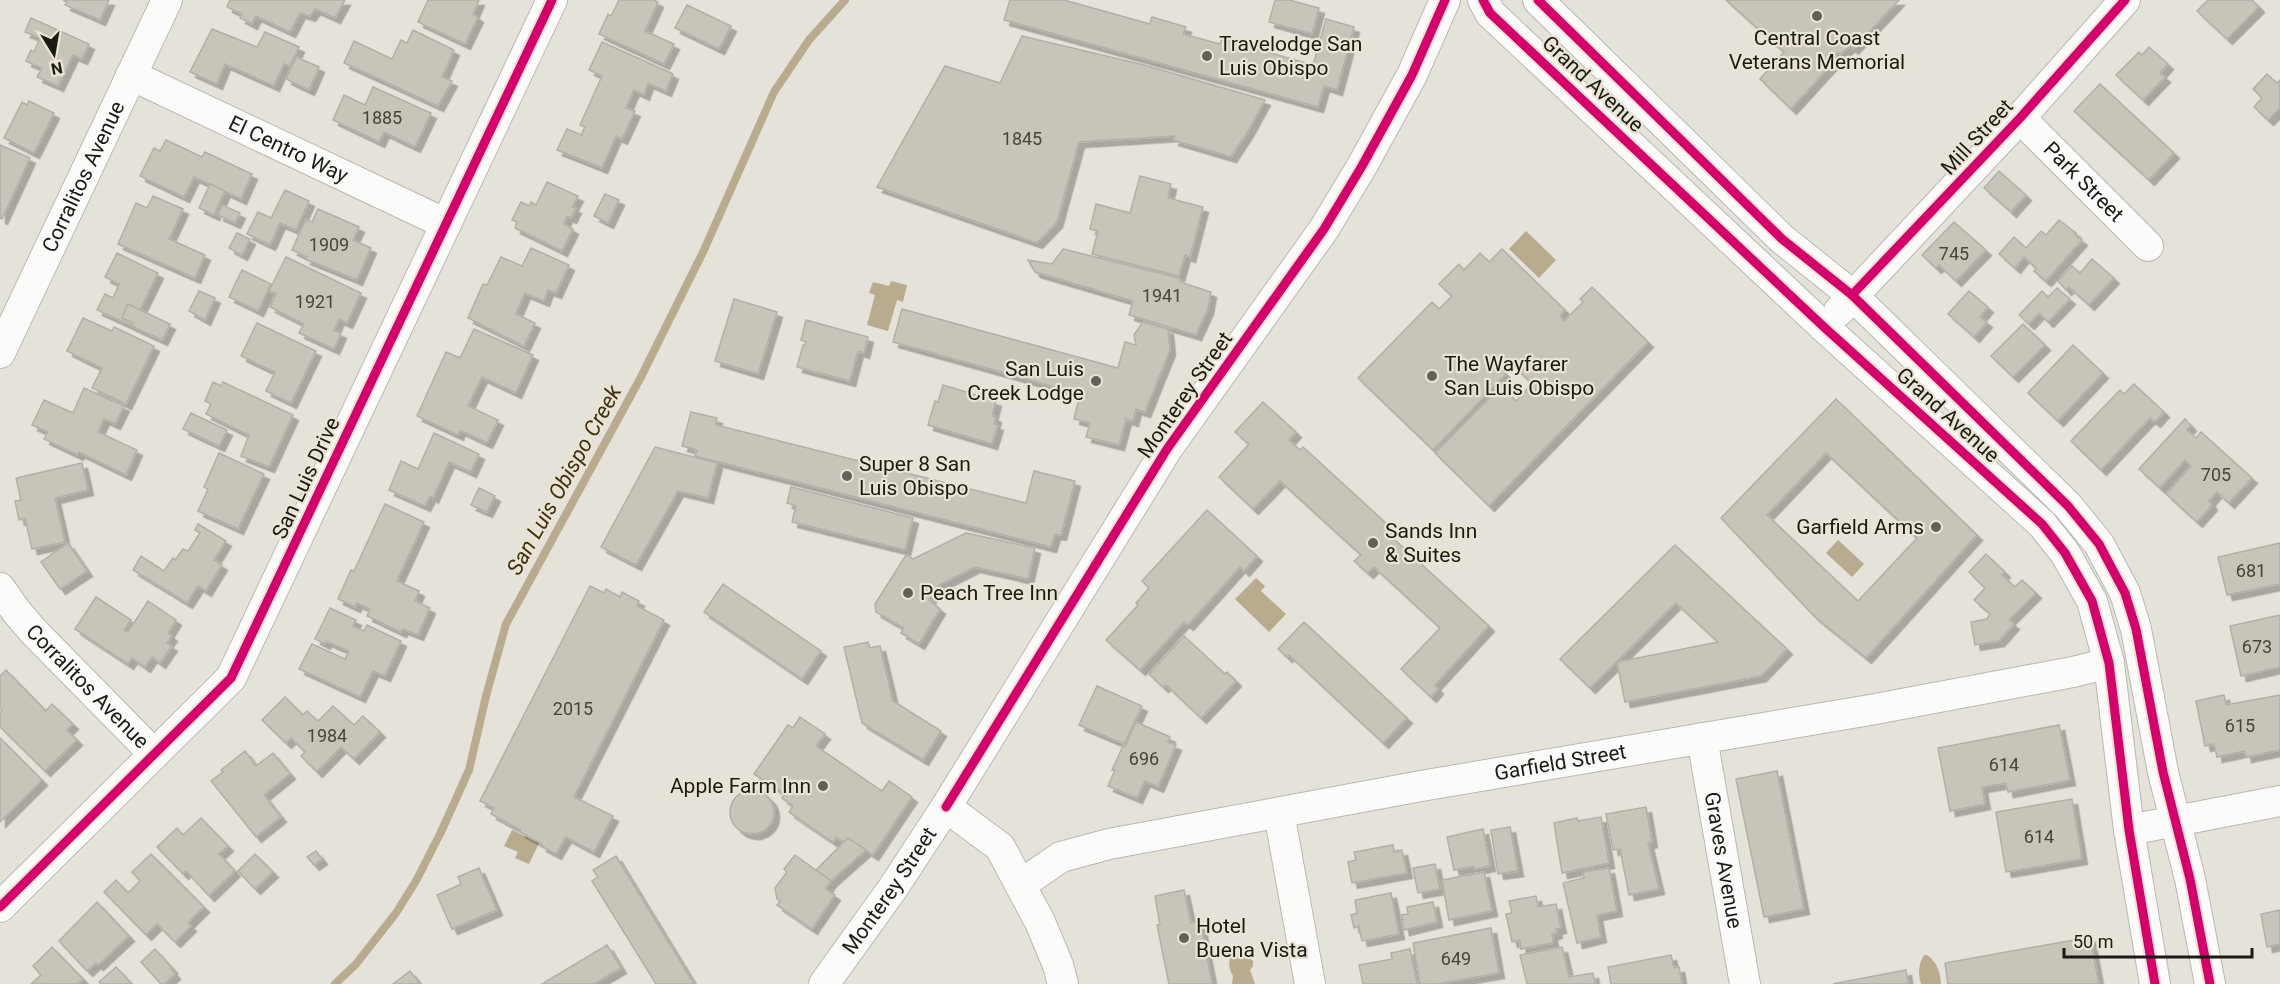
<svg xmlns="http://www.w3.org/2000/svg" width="2280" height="984" font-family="Roboto,sans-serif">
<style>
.water{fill:#b8ab8e}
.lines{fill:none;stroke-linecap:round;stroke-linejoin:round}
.stream{stroke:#b8ab8e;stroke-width:8}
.building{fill:#c9c4b9;stroke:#b2afa9;stroke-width:1.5;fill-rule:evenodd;filter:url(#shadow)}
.minor-casing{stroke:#bbb8b1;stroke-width:32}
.minor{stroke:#fbfbf9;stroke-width:30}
.cycleway-casing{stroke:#eae4d4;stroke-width:13}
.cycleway{stroke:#d6006c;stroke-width:9}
.poi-dot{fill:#626059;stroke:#eae4d4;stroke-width:2}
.labels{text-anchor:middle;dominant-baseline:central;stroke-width:4.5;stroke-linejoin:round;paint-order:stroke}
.number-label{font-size:18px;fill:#47443d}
.poi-label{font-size:21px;fill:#1c1a14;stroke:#eae4d4;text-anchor:start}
.street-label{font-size:21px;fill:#1c1a14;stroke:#eae4d4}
.water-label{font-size:22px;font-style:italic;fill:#3f3211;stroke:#eae4d4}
</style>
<defs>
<filter id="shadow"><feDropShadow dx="5.5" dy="5.5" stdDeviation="0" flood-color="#0004"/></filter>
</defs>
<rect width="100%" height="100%" fill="#e5e2d9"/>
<g class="water">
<path d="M1526,231L1556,260L1539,278L1509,249Z"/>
<path d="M891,281L907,285L903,302L897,300L888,331L867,325L875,295L869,293L873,282L889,286Z"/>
<path d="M1838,540L1864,564L1852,577L1826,553Z"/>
<path d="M1256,578L1265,586L1261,591L1286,614L1269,632L1235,599Z"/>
<path d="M512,830L539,843L529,864L515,858L518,852L504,846Z"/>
<path d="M1924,955H1927C1937,962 1940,971 1941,984H1921C1918,973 1918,965 1924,955Z"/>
<path d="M1231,956H1247L1253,961V966L1250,970L1255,984H1232L1233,976C1229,969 1228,964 1231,956Z"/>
</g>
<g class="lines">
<path class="stream" d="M335,984L356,964L396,913L416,881L441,832L469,770L486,696L506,624L641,377L704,250L774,92L809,40L845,0"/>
</g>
<g class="building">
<path d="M63,0H109L100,20L65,5L67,2Z"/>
<path d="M230,0H345L335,18L315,9L310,16L300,13L290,32L256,16L252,24L240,18L242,14L227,7Z"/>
<path d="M428,0H479L473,14L478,17L465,44L418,22Z"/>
<path d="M619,0H654L658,2L645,31L674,44L664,64L599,34L608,14L611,16Z"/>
<path d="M1010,0H1064L1150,24L1152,17L1186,27L1183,34L1220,44L1222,39L1313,65L1326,19L1354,27L1337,90L1324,86L1318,107L1004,20Z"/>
<path d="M1275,0H1289L1319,8L1312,34L1269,22Z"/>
<path d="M1726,0H1899L1853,49L1850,46L1840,55L1838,53L1830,61L1832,64L1791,109L1760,79L1784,52Z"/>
<path d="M2208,0H2252L2259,7L2227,39L2197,11Z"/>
<path d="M687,5L731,26L719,49L675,28Z"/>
<path d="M31,18L89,44L82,59L73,55L58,86L37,77L42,68L26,61L31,50L34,52L40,38L25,32Z"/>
<path d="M212,29L257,47L265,32L299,47L290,66L284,64L274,86L225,64L217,84L190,72Z"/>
<path d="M413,30L454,50L442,77L452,81L438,106L344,63L354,41L392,59L401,40L407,43Z"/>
<path d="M1022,36L1144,65L1265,100L1248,131L1231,157L1173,140L1175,136L1079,142L1057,222L1037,243L877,187L945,66L1000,83Z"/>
<path d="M602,42L673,74L666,91L648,83L644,95L634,90L626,108L635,111L622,139L616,136L602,168L557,150L567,129L581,135L585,127L580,125L602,76L589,70Z"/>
<path d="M2149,47L2168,64L2160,73L2165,77L2143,100L2116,75L2139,52L2142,55Z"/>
<path d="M296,57L319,67L309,90L286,79Z"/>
<path d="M2267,74L2277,83L2280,80V108L2268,120L2254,107L2262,98L2253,89Z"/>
<path d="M2100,84L2174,153L2149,180L2074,111Z"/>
<path d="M373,87L431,113L415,147L384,132L379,142L333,120L344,95L365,105Z"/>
<path d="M29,101L54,113L34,153L4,138L22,102L27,105Z"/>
<path d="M166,140L202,157L205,152L252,174L241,199L194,177L184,197L140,176L154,148L160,151Z"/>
<path d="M0,145L30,158L2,219L0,218Z"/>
<path d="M1999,171L2026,195L2011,212L1984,188Z"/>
<path d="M1140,176L1171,184L1168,198L1203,207L1190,257L1185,255L1179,276L1092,254L1098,231L1090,229L1096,204L1130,213Z"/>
<path d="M547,182L578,196L572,207L576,208L571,218L567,216L564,224L573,229L562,251L515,228L517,222L512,220L521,202L529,206L531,202L536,205Z"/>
<path d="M210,184L225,191L214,215L199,208Z"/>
<path d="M285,190L309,201L296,230L280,223L270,245L247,234L258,212L271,218Z"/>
<path d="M605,194L619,200L608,223L594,216Z"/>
<path d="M153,196L183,209L169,239L205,255L195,278L118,244L136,203L147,208Z"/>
<path d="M222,205L240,213L235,223L218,215Z"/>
<path d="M318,209L359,227L353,240L371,248L357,280L305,259L307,257L292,250L306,219L312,222Z"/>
<path d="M2059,220L2076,233L2075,235L2082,240L2046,281L2034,271L2036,268L2024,257L2015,268L1999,254L2014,237L2026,248L2041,231L2046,235Z"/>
<path d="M1954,222L1986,250L1956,281L1939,265L1936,268L1922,255Z"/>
<path d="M237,233L250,239L242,255L229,248Z"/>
<path d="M531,248L569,265L556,293L548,290L544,301L525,293L516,314L535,323L524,346L468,318L483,284L487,285L501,257L522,266Z"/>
<path d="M1063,249L1179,278L1180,282L1211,292L1208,309L1196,335L1129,315L1133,301L1035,272L1028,260L1052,264Z"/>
<path d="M1502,249L1565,310L1560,316L1564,321L1583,302L1580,299L1592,287L1648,342L1489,506L1435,453L1501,386L1516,401L1532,384L1508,360L1500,368L1506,374L1433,450L1358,378L1432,302L1439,309L1452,296L1439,284L1459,264L1464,270L1480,253L1489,262Z"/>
<path d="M117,253L158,273L140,310L128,304L122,318L133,323L132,326L97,310L105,294L113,298L119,284L105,277Z"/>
<path d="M286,257L361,293L347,323L339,319L334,330L341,333L334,349L299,333L304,324L270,307L276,294L269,291Z"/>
<path d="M2092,259L2114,278L2089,305L2069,287L2066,290L2058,281L2072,266L2080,273Z"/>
<path d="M242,270L271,284L258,311L229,297Z"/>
<path d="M2057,288L2070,299L2048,322L2039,313L2029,324L2019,315L2042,291L2048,297Z"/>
<path d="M199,291L215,298L205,320L189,311Z"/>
<path d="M1969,291L1988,307L1980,317L1987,322L1974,337L1948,314Z"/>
<path d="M734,299L777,312L758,374L715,361Z"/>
<path d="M128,304L170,324L162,340L132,326L133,323L122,318Z"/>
<path d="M902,309L1118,368L1125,342L1136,345L1134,335L1143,322L1168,329L1170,350L1145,412L1136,409L1133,421L1126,419L1119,445L1086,437L1090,423L1074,419L1080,394L893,342Z"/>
<path d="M83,318L112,331L114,327L154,346L126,404L92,388L102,368L67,351Z"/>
<path d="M806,320L868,337L864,353L858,351L850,381L797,367L803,345H805L806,342L801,340Z"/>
<path d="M257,323L316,351L291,403L266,391L275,372L241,356Z"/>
<path d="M2023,324L2045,345L2013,377L1991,356Z"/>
<path d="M474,329L533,355L516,393L482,377L468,406L498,420L487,443L460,430L458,435L417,416L446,352L460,358Z"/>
<path d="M2073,345L2103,373L2058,421L2028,393Z"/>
<path d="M213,382L221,386L223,382L293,415L269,467L241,456L249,435L206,414L211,404L205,401Z"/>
<path d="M2134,384L2164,412L2155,422L2150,418L2101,470L2071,441L2120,390L2124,394Z"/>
<path d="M943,385L996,401L992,416L996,417L994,424L998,425L992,444L928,425L935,401L938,402Z"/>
<path d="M84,388L124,406L115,424L104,419L98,432L137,450L126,475L79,452L78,455L44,439L48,432L32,425L44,400L73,413Z"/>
<path d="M1836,399L1977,535L1866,658L1815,617L1721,518ZM1826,453L1917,538L1858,601L1767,515Z"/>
<path d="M1263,402L1296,432L1289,440L1300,450L1303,447L1389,526L1385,531L1489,626L1435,685L1438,689L1431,697L1401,669L1440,628L1374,567L1368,573L1354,561L1361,555L1280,481L1253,509L1219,477L1249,444L1235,432Z"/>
<path d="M691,412L717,418L716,425L1026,503L1034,471L1075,481L1061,535L1055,534L1051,547L695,456L697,450L682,446Z"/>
<path d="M191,413L227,430L219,446L183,429Z"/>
<path d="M2185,419L2191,426L2187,430L2196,438L2201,432L2252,478L2229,503L2217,492L2209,501L2212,505L2197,522L2166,494L2191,466L2185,460L2160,488L2139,469Z"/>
<path d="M434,433L479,454L471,472L449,462L433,498L430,496L425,506L389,490L401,461L418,469Z"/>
<path d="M655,447L717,463L708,498L678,491L636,565L601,547Z"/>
<path d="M219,453L264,474L238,529L198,511L208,489L204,487Z"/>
<path d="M82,463L88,490L55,498L65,542L32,549L25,518L19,520L15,501L21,500L16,478Z"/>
<path d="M791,487L913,518L905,550L792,522L796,506L787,503Z"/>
<path d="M479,488L495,496L487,512L471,505Z"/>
<path d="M385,504L424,522L397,581L419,591L415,601L430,608L418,635L403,629L401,632L367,616L370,609L357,603L355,607L338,599L351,570L354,571Z"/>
<path d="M1207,510L1257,556L1244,571L1240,567L1188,625L1184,622L1140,670L1106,640L1138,605L1136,603L1149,588L1142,581Z"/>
<path d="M198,524L226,541L214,560L222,565L206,591L198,586L187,603L133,570L141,556L164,571L173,558L175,560L183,549L188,551L200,533L195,530Z"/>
<path d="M966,533L1035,548L1028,579L975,567L939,585L929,600L940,609L919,644L901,633L904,628L876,612L875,604L906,555L913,559Z"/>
<path d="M68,543L87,571L60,589L41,562Z"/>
<path d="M2280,543V584L2227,595L2218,557Z"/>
<path d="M1675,545L1787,649L1761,676L1625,702L1617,662L1718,642L1676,603L1590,688L1560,659Z"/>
<path d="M1986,554L2005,572L2002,575L2015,587L2022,580L2036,593L2009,620L2014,624L1999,641L1975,645L1971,622L1987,619L1990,614L1974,600L1985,588L1969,572Z"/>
<path d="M723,584L821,651L802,679L704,612Z"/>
<path d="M590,586L604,593L606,589L620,597L622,592L639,601L637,606L664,620L574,797L613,816L594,852L566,837L556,854L541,846L542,844L520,832L521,830L491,814L494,808L480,801Z"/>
<path d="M96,597L131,620L124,630L128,632L148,601L176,620L168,633L172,636L167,643L172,646L160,663L152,657L145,667L132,658L128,664L75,629Z"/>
<path d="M330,608L356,620L353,626L364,631L367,625L401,641L385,676L373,671L360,697L299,669L312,644L345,659L349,651L326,641L325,644L315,639Z"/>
<path d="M2280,615V667L2241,676L2230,626Z"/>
<path d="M1304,622L1407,718L1383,743L1289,655L1287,657L1278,649Z"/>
<path d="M1184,636L1225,674L1227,672L1236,681L1201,718L1166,685L1163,687L1149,674Z"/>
<path d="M868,642L870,648L880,646L893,701L941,731L923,760L862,723L844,647Z"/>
<path d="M6,670L46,711L52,704L73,724L67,730L77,740L45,771L0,727V713L2,710L0,708V676Z"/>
<path d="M1097,686L1142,706L1124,744L1079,725Z"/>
<path d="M2224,695L2226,705L2280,695V750L2246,757L2245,751L2217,757L2214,744L2205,746L2196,701Z"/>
<path d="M285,697L303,715L307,711L318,721L333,706L354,725L363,716L380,732L354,759L341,747L317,772L301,756L305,752L291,738L286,743L262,720Z"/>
<path d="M800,717L825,734L816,746L882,791L889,781L912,797L873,855L848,838L845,843L836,837L833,842L789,812L793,806L782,798L785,794L754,774L788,725L793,728Z"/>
<path d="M1136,722L1170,737L1168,742L1176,745L1158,787L1145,781L1137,798L1108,786L1115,770H1112L1123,746L1125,747Z"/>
<path d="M2059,725L2070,780L2008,792L2006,783L1982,787L1985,804L1950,811L1938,748Z"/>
<path d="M0,738L42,780L0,822Z"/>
<path d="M245,751L256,766L273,753L290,774L264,795L281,817L256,837L211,781L223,772L221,770Z"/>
<path d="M1777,771L1804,909L1764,917L1736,779Z"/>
<circle cx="752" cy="812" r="22"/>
<path d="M2072,799L2082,859L2006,872L1996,812Z"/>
<path d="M1646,807L1652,842L1648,843L1659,889L1629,895L1620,849L1613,850L1606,814Z"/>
<path d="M1601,817L1609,863L1562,873L1554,823L1577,818L1578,821Z"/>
<path d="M201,818L228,846L219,854L235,871L209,896L186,871L183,874L157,847L177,828L183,835Z"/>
<path d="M1510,827L1518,871L1498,874L1491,830Z"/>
<path d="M1483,829L1490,866L1475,869L1474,866L1454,870L1447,837Z"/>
<path d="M848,838L866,850L831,881L816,870Z"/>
<path d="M1393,845L1394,852L1402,850L1407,873L1352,883L1348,862L1356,860L1354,852Z"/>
<path d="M316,851L322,859L314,865L307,857Z"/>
<path d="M151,854L204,907L188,923L191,926L175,942L157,924L146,935L104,892L116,880L128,893L140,881L132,872Z"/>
<path d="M255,854L273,872L255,889L238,871Z"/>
<path d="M795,855L831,881L826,889L835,895L812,929L777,905L780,901L777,899L775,888L787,872L784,869Z"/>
<path d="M616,856L694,984H656L592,881L598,877L593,870Z"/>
<path d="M1435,864L1440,889L1418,893L1413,868Z"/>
<path d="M479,868L497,910L452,929L437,895L461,884L458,877Z"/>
<path d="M1609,868L1617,911L1597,915L1601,937L1577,943L1563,883L1584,878L1583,872Z"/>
<path d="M1484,872L1492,911L1449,920L1442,880Z"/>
<path d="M1184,890L1191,923L1200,921L1212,984H1169L1157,925H1160L1155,896Z"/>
<path d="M1391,893L1399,934L1362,941L1359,926L1354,928L1351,915L1357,913L1355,900Z"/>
<path d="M1536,896L1538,907L1556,904L1561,928L1556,929L1557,933L1552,934L1553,943L1521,949L1520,940L1512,942L1506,914L1512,913L1509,901Z"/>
<path d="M97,902L129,936L98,965L96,963L87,971L59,941Z"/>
<path d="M1433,902L1437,922L1404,930L1401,915L1408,914L1407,907Z"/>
<path d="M2280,910V944L2267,947L2261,914Z"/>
<path d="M1491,928L1499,973L1437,984H1420L1413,943Z"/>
<path d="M2090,937L2099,984H1948L1945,963Z"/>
<path d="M607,945L621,968L594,984H542Z"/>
<path d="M52,947L83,979L77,984H31L41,975L33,966Z"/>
<path d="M1562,947L1569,977L1593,973L1595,984H1527L1520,955Z"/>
<path d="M155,949L172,968L171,969L175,974L164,984H161L141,962Z"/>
<path d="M1410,949L1417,984H1363L1359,965L1392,959L1391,953Z"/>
<path d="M1671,955L1674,968L1679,967L1682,984H1611L1608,967Z"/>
<path d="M116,967L132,984H101L99,982Z"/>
<path d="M1906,970L1908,984H1833Z"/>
<path d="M410,971L420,984H393Z"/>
</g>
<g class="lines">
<defs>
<g id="minor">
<path d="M1483,0L1490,13L1825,328L2042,524L2065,553L2092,601L2109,663L2129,830L2155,984"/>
<path d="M1538,0L1782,239L1852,295L2068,506L2099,544L2125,593L2136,629L2163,772L2190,879L2210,984"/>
<path id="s1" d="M131,75L446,224"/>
<path id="s2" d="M2020,118L2148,246"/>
<path d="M1839,311L2020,118L2125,0"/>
<path id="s3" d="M0,353L167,0"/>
<path id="s4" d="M0,588L16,611L34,632L154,754"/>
<path id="s5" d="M1702,738L1745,984"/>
<path d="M946,807L1000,847L1040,922L1058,965L1063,984"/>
<path d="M1279,813L1310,984"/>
<path d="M2129,830L2280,801"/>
<path id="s6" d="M1020,885L1061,857L1109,844L1421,786L1870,710L2073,672L2109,663"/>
<path d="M0,907L231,678L552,0"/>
<path id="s7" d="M824,984L893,888L946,807L1167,449L1324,229L1362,166L1412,75L1445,0"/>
</g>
</defs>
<use href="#minor" class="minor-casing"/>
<use href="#minor" class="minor"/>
<defs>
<g id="cycleway">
<path d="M1483,0L1490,13L1825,328L2042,524L2065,553L2092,601L2109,663L2129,830L2155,984"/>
<path d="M1538,0L1782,239L1852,295L2068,506L2099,544L2125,593L2136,629L2163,772L2190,879L2210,984"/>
<path d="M1852,295L2020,118L2125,0"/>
<path d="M946,807L1167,449L1324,229L1362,166L1412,75L1445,0"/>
<path d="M0,907L231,678L552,0"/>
</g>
</defs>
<use href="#cycleway" class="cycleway-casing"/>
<use href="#cycleway" class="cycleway"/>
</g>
<g class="poi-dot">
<circle cx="1817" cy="16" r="6"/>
<circle cx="1207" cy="56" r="6"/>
<circle cx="1432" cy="376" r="6"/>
<circle cx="1096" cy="381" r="6"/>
<circle cx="847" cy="476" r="6"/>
<circle cx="1936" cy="527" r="6"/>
<circle cx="1373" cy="543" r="6"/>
<circle cx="908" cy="593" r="6"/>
<circle cx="823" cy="786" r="6"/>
<circle cx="1184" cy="938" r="6"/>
</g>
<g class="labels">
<g class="number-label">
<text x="382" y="117">1885</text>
<text x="1022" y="138">1845</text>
<text x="329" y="244">1909</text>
<text x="1954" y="253">745</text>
<text x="1162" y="295">1941</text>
<text x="315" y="301">1921</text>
<text x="2216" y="474">705</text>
<text x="2251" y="570">681</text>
<text x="2257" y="646">673</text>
<text x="573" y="708">2015</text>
<text x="2240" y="725">615</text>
<text x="327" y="735">1984</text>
<text x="1144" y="758">696</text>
<text x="2004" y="764">614</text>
<text x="2039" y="836">614</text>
<text x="1456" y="958">649</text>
</g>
<g class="poi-label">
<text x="1817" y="38" text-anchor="middle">Central Coast<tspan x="1817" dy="24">Veterans Memorial</tspan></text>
<text x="1219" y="44">Travelodge San<tspan x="1219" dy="24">Luis Obispo</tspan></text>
<text x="1444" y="364">The Wayfarer<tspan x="1444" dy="24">San Luis Obispo</tspan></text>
<text x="1084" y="369" text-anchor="end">San Luis<tspan x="1084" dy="24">Creek Lodge</tspan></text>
<text x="859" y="464">Super 8 San<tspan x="859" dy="24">Luis Obispo</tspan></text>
<text x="1924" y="527" text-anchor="end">Garfield Arms</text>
<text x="1385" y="531">Sands Inn<tspan x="1385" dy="24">&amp; Suites</tspan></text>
<text x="920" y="593">Peach Tree Inn</text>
<text x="811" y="786" text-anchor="end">Apple Farm Inn</text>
<text x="1196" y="926">Hotel<tspan x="1196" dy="24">Buena Vista</tspan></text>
</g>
<g class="street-label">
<text transform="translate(1593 84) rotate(43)">Grand Avenue</text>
<text transform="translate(1977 137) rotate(-47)">Mill Street</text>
<text stroke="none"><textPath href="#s1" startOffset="174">El Centro Way</textPath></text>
<text stroke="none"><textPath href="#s3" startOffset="195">Corralitos Avenue</textPath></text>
<text stroke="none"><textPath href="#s2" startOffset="90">Park Street</textPath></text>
<text transform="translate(1185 395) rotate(-55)">Monterey Street</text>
<text transform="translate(1948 415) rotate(42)">Grand Avenue</text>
<text transform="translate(306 478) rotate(-65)">San Luis Drive</text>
<text stroke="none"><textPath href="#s4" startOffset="132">Corralitos Avenue</textPath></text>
<text stroke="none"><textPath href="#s6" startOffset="558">Garfield Street</textPath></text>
<text stroke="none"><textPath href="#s5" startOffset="124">Graves Avenue</textPath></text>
<text stroke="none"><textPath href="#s7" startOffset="114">Monterey Street</textPath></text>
</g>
<g class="water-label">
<text transform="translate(564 480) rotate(-61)">San Luis Obispo Creek</text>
</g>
</g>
<g transform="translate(54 54) rotate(169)" stroke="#eae4d4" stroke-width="4.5" paint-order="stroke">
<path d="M0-4.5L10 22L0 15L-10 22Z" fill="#1c1a14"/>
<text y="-9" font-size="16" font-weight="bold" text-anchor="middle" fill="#1c1a14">N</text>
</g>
<path d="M2064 948v9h188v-9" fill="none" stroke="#1c1a14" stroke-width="3"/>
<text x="2073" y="948" font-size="18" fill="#1c1a14" stroke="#eae4d4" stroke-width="4.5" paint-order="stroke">50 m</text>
</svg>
